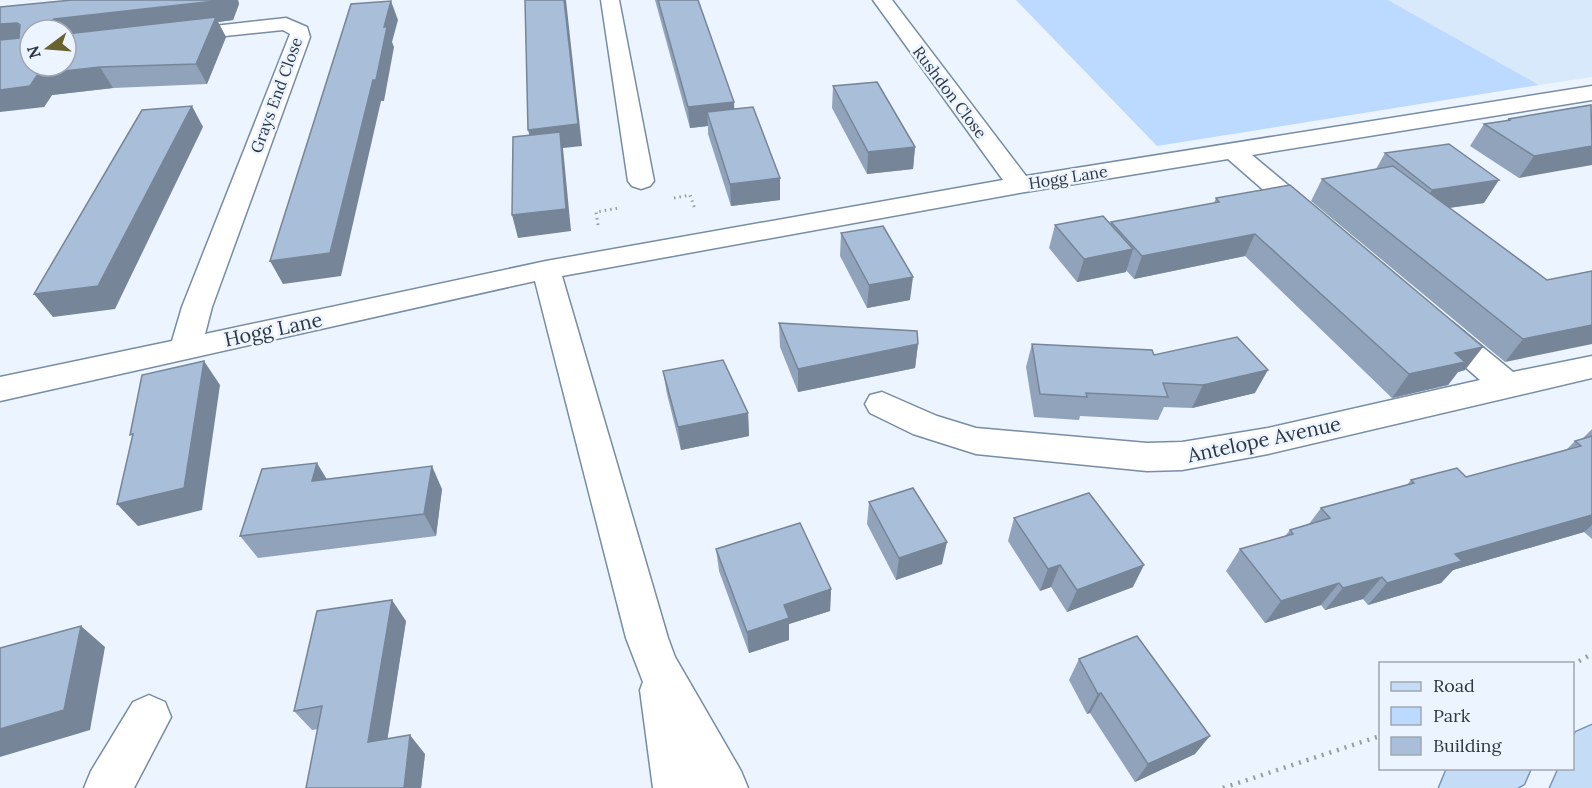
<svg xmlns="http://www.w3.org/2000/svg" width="1592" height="788" font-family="Lora,serif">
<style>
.built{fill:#d8e9fc}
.green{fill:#bcdaff}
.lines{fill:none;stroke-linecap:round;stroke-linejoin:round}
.minor-casing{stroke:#788ca4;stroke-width:3}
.primary-casing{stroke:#7793b4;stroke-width:3}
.path-far1{stroke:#959da8;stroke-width:3;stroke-dasharray:1.5 4;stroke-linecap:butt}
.path{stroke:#959da8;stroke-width:4.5;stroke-dasharray:2 6;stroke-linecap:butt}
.minor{fill:#fff;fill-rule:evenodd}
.primary{fill:#c5dcf7;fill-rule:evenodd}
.wall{fill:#91a3ba}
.shaded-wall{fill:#768597}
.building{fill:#a9bed8;stroke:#768597;stroke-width:1.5}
.labels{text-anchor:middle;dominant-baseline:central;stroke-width:5;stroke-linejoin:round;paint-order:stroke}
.far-street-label{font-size:16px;fill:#2f3742;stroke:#ebf4ff}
.street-label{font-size:20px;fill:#2f3742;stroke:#ebf4ff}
</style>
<rect width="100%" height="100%" fill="#ebf4ff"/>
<path class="built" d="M1388,0H1592V77L1539,85Z"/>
<path class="green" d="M1016,0H1388L1539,85L1157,146Z"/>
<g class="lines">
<defs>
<g id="minor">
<path d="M601,0H619L654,181L650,186L641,189L632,186L628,181Z"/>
<path d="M873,0H892L1026,176L1592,86V100L1252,155L1319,211L1323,217L1319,223L1310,225L1301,223L1228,159L1019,193L562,276L668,638L675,657L741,771L748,788H653L640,690L643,682L626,638L535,281L0,401V377L172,341L182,307L290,34L283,30L177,41L170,39L167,35L170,31L286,18L307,27L310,37L212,307L205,334L546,261L1003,180Z"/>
<path d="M1441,319L1452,322L1513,372L1592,356V378L1268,454L1182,470L1147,471L976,454L913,434L870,413L865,404L870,395L882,392L937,416L976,428L1147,443L1182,442L1268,428L1480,380L1430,336L1426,329L1430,322Z"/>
<path d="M149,695L165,702L171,717L134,788H84L91,771L133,702Z"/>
</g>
<g id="primary">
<path d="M1592,725V788H1550L1559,768H1572V739L1576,732Z"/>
<path d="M1453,768H1531L1524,784L1517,788H1439L1446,771Z"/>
</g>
</defs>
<use href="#minor" class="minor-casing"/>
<use href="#primary" class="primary-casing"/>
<g class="path-far1">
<path d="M674,198L690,195L695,209"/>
<path d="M598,225L596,212L619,208"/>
</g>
<g class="path">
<path d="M1572,665L1592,654"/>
<path d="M1223,788L1380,736"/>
</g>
<use href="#minor" class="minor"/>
<use href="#primary" class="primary"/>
</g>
<g class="wall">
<path d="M72,0H238L239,4L233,20L218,22L226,37L207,84L113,88L52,95L44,107L0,7Z"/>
<path d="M655,0H698L734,109L780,178V200L731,206L708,134V126L690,128Z"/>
<path d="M833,86L915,147L913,169L867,174L832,108Z"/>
<path d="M1592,106L1519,178L1470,146L1484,124L1507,121L1508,119Z"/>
<path d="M1385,153L1484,203L1449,208L1547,280L1592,271L1505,362L1311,201L1322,179L1376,169Z"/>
<path d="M1216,198L1465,370L1458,372L1448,385L1392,398L1245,256L1134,279L1126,270V272L1077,282L1049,248L1055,225L1110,224L1111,222L1214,203Z"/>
<path d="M841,233L910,300L867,308L840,256Z"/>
<path d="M779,323L918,344L915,368L798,392L780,347Z"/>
<path d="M1032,344L1154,355L1255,393L1192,408L1164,407L1158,420L1080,416L1079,420L1034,417L1026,367Z"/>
<path d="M663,371L748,413L749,436L681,450L667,394Z"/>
<path d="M1592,429V539L1584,532L1453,570L1441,583L1368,605L1363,599L1325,610L1321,605L1265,623L1226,571L1240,549L1285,536L1290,530L1309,524L1321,508L1406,486L1411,480L1466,477L1566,450L1575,441L1582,439Z"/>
<path d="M327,479L442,489L436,536L258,558L240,536Z"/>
<path d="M869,502L942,564L896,580L867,524Z"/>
<path d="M1014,518L1133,587L1067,612L1051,587L1040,591L1008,541Z"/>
<path d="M716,549L831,589L830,611L789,624V640L749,653L719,571Z"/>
<path d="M406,621L387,739L425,754L421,788H306L318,729L312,730L294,711Z"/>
<path d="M1079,659L1195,754L1135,782L1090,713L1087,714L1069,680Z"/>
</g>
<g class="shaded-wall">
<path d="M224,0H238L239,4L233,20L218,22L226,37L207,84L196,64L66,39V30H51L52,21L54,19Z"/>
<path d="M564,0H566L582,146L563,148L571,231L518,238L512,215L534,152L528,130Z"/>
<path d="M391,1L398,20L392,42L394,47L384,101H381L341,276L283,284L270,261L384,27Z"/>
<path d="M17,23L30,43L0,46V24Z"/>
<path d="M100,67L113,88L52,95L44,107L0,112V90L38,74Z"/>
<path d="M734,102L735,123L707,112L708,126L690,128L688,107Z"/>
<path d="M192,106L203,127L115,309L53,317L34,294Z"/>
<path d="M1592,146V165L1519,178L1534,156Z"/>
<path d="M915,147L913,169L867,174L868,152Z"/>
<path d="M780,178V200L731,206L730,184Z"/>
<path d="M1499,180L1484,203L1419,212L1432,190Z"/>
<path d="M1255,234L1245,256L1134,279L1142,256Z"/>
<path d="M1133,249L1126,272L1077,282L1084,259Z"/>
<path d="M913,277L910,300L867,308L869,285Z"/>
<path d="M1592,325V344L1505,362L1523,339Z"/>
<path d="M918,344L915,368L798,392V369Z"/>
<path d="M1483,347L1465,370L1458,372L1448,385L1392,398L1409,374L1455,353Z"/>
<path d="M204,361L220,385L202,510L138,526L117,504Z"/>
<path d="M1268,370L1255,393L1192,408L1203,385Z"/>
<path d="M748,413L749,436L681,450L678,427Z"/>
<path d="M317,463L331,486L312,481Z"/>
<path d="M432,466L442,489L436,536L424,514Z"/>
<path d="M1592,515V525L1584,532L1453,570L1441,583L1368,605L1387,583L1455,554Z"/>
<path d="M947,542L942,564L896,580L899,558Z"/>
<path d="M1060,565L1051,587L1040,591L1048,569Z"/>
<path d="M1144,565L1133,587L1067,612L1077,590Z"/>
<path d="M1382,577L1363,599L1325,610L1343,588Z"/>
<path d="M1339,583L1321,605L1265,623L1281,601Z"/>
<path d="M831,589L830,611L789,624V640L749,653L747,632L784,605Z"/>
<path d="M392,600L406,621L384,761L368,742Z"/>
<path d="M81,626L105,647L90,730L0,757V729Z"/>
<path d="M1101,693L1090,713L1087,714L1098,694Z"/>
<path d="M410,735L425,754L421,788H404Z"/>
<path d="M1210,736L1195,754L1135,782L1148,764Z"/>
</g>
<g class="building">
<path d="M72,0H224L54,19L52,21L51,30H30V66H66V34L216,17L196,64L100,67L38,74L30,86L0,90V40L19,38L20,25L17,23L0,24V7Z"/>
<path d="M525,0H564L578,124L528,130Z"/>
<path d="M658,0H698L734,102L688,107Z"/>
<path d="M391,1L384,27H387L376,80H373L330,253L270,261L351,4Z"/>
<path d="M877,82L915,147L868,152L833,86Z"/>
<path d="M1591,105L1592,146L1534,156L1484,124L1511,120L1508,119Z"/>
<path d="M192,106L98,286L34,294L142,110Z"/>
<path d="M753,107L780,178L730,184L707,112Z"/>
<path d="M560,132L566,209L512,215L513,137Z"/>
<path d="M1449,144L1499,180L1432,190L1385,153Z"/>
<path d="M1393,166L1547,280L1592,271V325L1523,339L1322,179Z"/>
<path d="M1290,185L1483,347L1455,353L1465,362L1409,374L1255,234L1142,256L1111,222L1219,202L1216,198Z"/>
<path d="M1103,216L1133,249L1084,259L1055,225Z"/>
<path d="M883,226L913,277L869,285L841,233Z"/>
<path d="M779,323L917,331L918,344L798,369Z"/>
<path d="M1237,337L1268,370L1203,385L1163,383L1168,397L1086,393L1087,397L1040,394L1032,344L1152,350L1154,355Z"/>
<path d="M723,360L748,413L678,427L663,371Z"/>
<path d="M204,361L184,488L117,504L133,434L130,435L142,375Z"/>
<path d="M1592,436V515L1455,554L1462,561L1387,583L1382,577L1343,588L1339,583L1281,601L1240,549L1293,534L1290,530L1330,518L1321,508L1414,483L1411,480L1457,468L1466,477L1581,446L1575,441Z"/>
<path d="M317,463L312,481L432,466L424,514L240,536L262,469Z"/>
<path d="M913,488L947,542L899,558L869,502Z"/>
<path d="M1089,493L1144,565L1077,590L1060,565L1048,569L1014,518Z"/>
<path d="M800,523L831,589L784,605L789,618L747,632L716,549Z"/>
<path d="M392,600L368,742L410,735L404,788H306L322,706L294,711L317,611Z"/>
<path d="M81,626L64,710L0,729V648Z"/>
<path d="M1137,636L1210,736L1148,764L1101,693L1098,694L1079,659Z"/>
</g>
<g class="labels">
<g class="far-street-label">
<text transform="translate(950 92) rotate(53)">Rushdon Close</text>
<text transform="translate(276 95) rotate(-70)">Grays End Close</text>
<text transform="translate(1068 177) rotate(-9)">Hogg Lane</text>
</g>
<g class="street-label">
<text transform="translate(273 329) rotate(-12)">Hogg Lane</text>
<text transform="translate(1264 439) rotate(-12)">Antelope Avenue</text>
</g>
</g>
<rect x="1379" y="662" width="195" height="108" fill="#ebf4ff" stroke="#a0a8b3" stroke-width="1.5"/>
<rect x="1391" y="682" width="30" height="9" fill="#c5dcf7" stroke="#a0a8b3" stroke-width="1.5"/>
<text x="1433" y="692" font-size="18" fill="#2f3742">Road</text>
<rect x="1391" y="707" width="30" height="18" fill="#bcdaff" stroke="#a0a8b3" stroke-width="1.5"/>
<text x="1433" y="722" font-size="18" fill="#2f3742">Park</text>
<rect x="1391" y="737" width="30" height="18" fill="#a9bed8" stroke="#a0a8b3" stroke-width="1.5"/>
<text x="1433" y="752" font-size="18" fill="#2f3742">Building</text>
<g transform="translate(48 48) rotate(254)"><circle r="28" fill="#ebf4ff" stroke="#a0a8b3" stroke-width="1.5"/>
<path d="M0-4.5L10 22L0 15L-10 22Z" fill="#68622f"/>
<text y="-9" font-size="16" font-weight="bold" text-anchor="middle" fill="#2f3742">N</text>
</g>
</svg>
